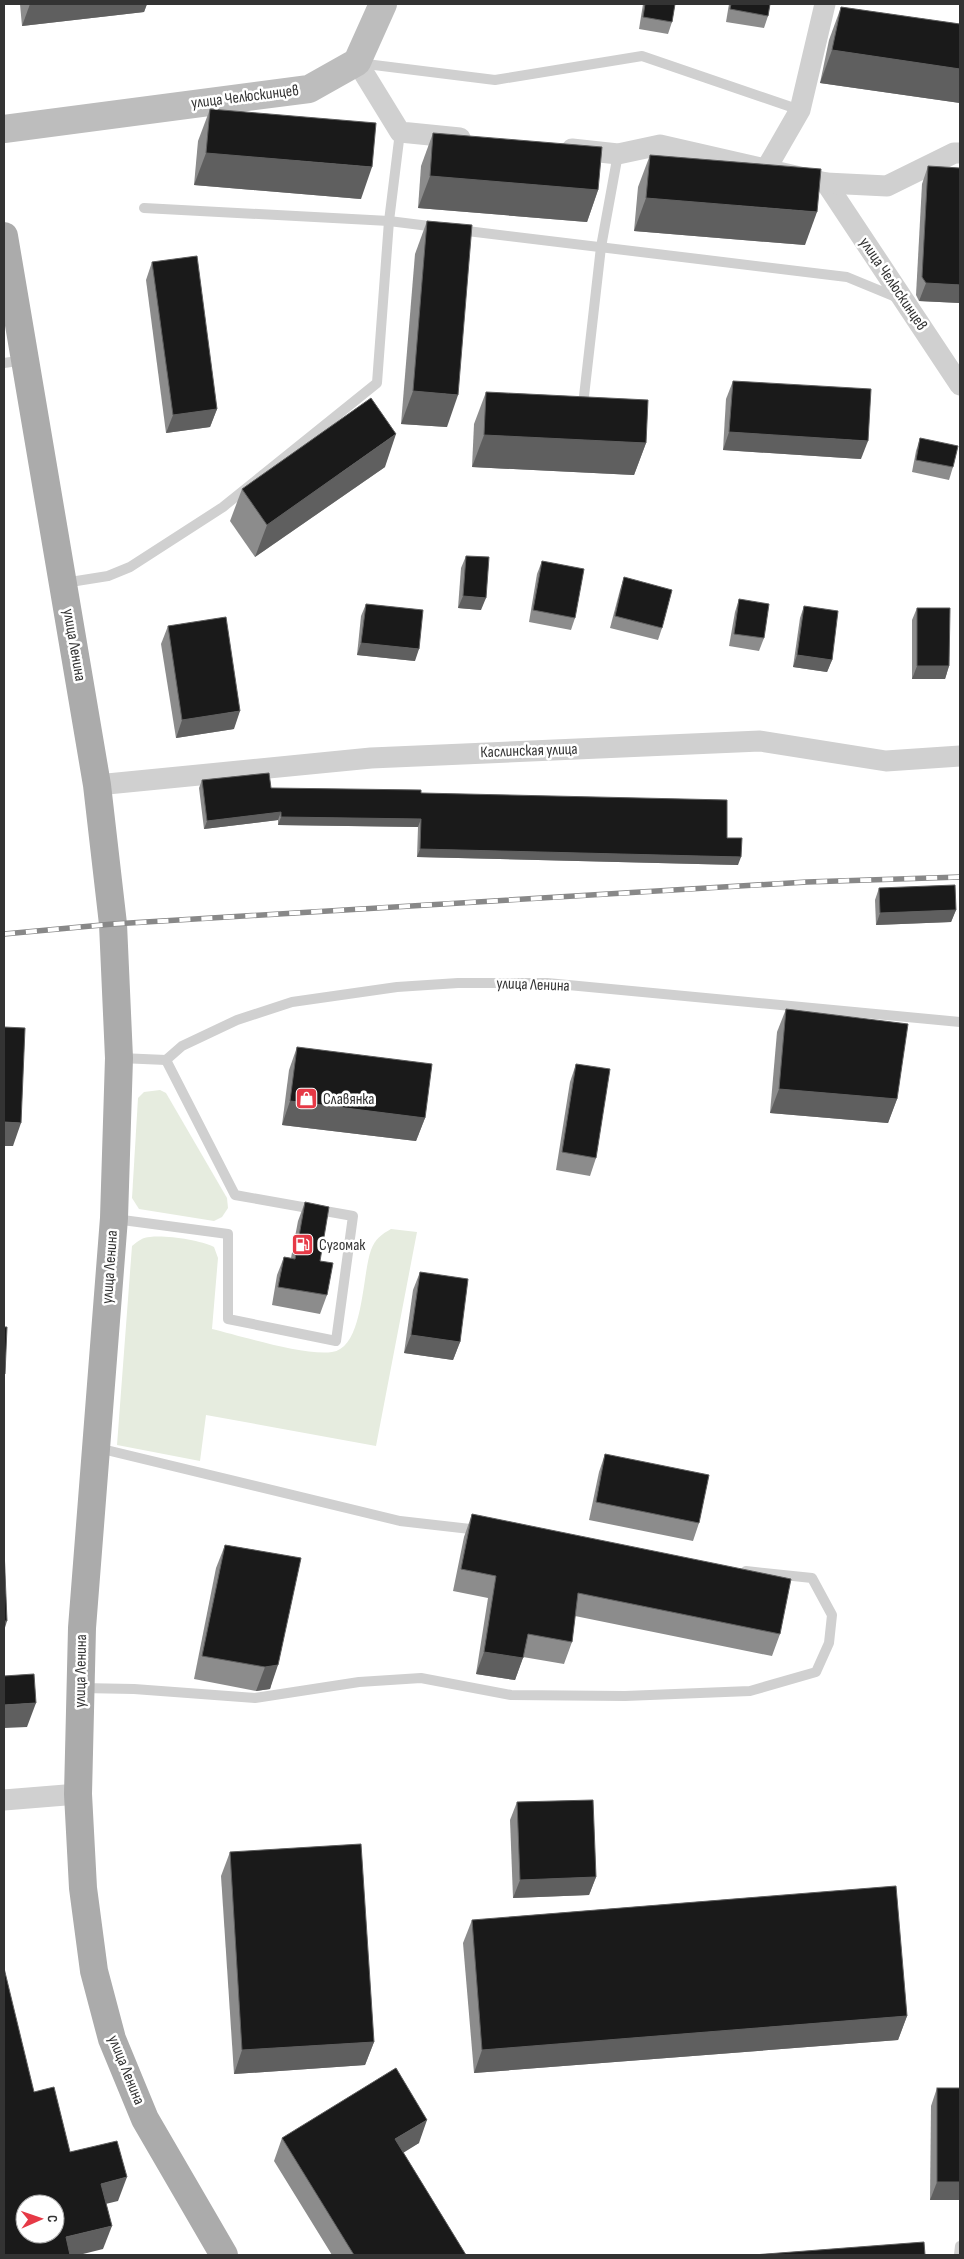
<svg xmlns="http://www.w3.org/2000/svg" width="964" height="2259" font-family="'Sofia Sans Condensed',sans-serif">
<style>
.green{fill:#e6ecdf}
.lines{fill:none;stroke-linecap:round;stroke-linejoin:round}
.lane{stroke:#d0d0d0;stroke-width:10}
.street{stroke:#d0d0d0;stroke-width:21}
.secondary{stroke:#bdbdbd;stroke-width:28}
.primary{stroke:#ababab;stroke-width:28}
.rail-casing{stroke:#888;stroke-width:5.5}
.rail{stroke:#fff;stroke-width:4;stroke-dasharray:11;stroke-linecap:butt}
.wall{fill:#8c8c8c}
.shaded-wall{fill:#5f5f5f}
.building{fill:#1a1a1a;stroke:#5f5f5f;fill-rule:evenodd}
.labels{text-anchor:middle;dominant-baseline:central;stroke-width:5;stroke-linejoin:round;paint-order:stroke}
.street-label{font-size:16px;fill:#333;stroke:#fff}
.poi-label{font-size:16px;fill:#333;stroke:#fff;text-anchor:start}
</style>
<rect width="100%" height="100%" fill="#fff"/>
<g class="green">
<path d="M160,1090L166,1093L227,1198L228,1208L222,1217L214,1221L139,1209L132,1198L138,1098L144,1092Z"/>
<path d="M391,1229L417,1232L376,1446L206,1415L200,1461L117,1445L132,1246C138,1241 143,1237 150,1237C166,1235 200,1240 214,1247L218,1258L212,1329C241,1336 305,1356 332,1352C364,1348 362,1274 371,1250C375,1239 382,1234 391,1229Z"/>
</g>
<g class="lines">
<g class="lane">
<path d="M358,63L495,80L642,56L800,110"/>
<path d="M144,208L389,221L437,227"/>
<path d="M459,230L847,277L898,298"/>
<path d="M4,363L25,360"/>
<path d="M583,405L601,247L618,154"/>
<path d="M64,583L108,576L130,567L223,507L377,383L389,221L400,132"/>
<path d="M120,1058L166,1060L182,1046L237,1020L292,1002L397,987L458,983H547L960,1022"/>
<path d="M115,1219L228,1234V1319L336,1341L353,1216L235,1195L166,1060"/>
<path d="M98,1448L400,1521L479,1530"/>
<path d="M81,1688L134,1689L255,1698L359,1682L421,1678L511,1695L625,1696L750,1691L816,1672L829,1643L832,1615L812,1578L746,1571"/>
<path d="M959,2255L960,2246"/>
</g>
<g class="street">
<path d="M357,62L400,132L460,138"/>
<path d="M572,149L618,154L660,145L826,183L960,385"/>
<path d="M766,169L800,110L825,4"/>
<path d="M826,183L887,186L954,153H960"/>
<path d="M97,785L371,758L760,741L886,761L960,756"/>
<path d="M4,1800L78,1794"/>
</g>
<path class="secondary" d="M4,129L309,89L357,62L383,4"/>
<path class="primary" d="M4,236L97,785L113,924L119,1058L114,1218L82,1628L78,1794L83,1888L94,1971L112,2039L145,2119L224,2255"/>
<defs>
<path id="rail" d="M4,934L113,924L807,882L960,877"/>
</defs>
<use href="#rail" class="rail-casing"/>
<use href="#rail" class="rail"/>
</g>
<g class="wall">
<path d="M20,4H147L144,12L22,26Z"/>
<path d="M643,4H675L672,22L668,34L639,29Z"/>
<path d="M729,4H770L768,16L764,28L726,22Z"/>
<path d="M841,7L960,24V103L820,83L829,40Z"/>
<path d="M210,109L361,199L194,185L198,141Z"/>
<path d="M433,133L598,190L587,222L418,208L421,166Z"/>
<path d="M650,155L805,245L634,231L638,187Z"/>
<path d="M928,166L960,303L919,301L916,295L922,184Z"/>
<path d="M427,221L447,427L401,424L415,254Z"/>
<path d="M152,262L217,409L210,427L166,433L146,280Z"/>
<path d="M733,381L861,459L723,450L726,399Z"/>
<path d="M486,392L646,443L634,475L472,467L474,424Z"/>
<path d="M920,438L953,467L949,480L912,472L916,451Z"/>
<path d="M385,467L255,557L230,521L242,489Z"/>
<path d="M466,556L481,610L458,608L461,568Z"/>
<path d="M542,561L575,618L571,630L529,622L537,574Z"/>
<path d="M624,577L662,628L658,640L610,628L620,590Z"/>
<path d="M739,599L764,638L759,651L729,646L735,612Z"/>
<path d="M366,604L415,661L357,655L361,616Z"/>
<path d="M804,606L832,660L827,672L793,667L800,618Z"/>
<path d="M917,608L949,666L945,679H912V620Z"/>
<path d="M168,626L234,729L176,738L161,644Z"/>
<path d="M202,780L271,788L421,793L727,838L738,865L417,857L418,827L278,825V820L204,829L199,788Z"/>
<path d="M879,888L956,910L951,922L876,925L875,900Z"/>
<path d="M786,1009L897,1099L888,1123L770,1113L777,1032Z"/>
<path d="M297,1047L425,1118L416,1141L282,1125L289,1070Z"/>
<path d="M576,1064L596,1158L590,1176L556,1170L570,1082Z"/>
<path d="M305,1202L320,1261L327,1295L320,1314L272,1305L277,1275L284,1257L291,1258L298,1221Z"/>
<path d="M420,1272L460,1342L453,1360L404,1353L413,1290Z"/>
<path d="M605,1454L699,1523L693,1541L589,1520L599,1472Z"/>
<path d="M472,1514L780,1634L772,1656L575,1616L572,1642L564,1664L523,1657L515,1680L476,1674L488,1598L453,1591L464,1537Z"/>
<path d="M225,1545L301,1558L270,1689L256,1691L194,1679L216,1568Z"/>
<path d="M517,1802L596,1877L589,1895L513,1898L510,1820Z"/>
<path d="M230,1852L374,2042L365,2065L234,2074L221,1876Z"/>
<path d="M472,1920L907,2016L898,2040L474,2073L463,1943Z"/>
<path d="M937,2088H960V2200H930L931,2106Z"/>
<path d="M282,2138L419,2143L403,2152L466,2255H332L274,2161Z"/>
</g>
<g class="shaded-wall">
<path d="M30,4H147L144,12L22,26Z"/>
<path d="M832,50L960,69V103L820,83Z"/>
<path d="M206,153L372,167L361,199L194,185Z"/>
<path d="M430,176L598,190L587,222L418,208Z"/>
<path d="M646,198L817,212L805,245L634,231Z"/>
<path d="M926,283L960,285V303L919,301Z"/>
<path d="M413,391L458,395L447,427L401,424Z"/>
<path d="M217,409L210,427L166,433L173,415Z"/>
<path d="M729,432L868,441L861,459L723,450Z"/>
<path d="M396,434L385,467L255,557L267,525Z"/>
<path d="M484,435L646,443L634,475L472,467Z"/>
<path d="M463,596L486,598L481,610L458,608Z"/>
<path d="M361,643L419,649L415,661L357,655Z"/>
<path d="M797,655L832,660L827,672L793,667Z"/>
<path d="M917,666H949L945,679H912Z"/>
<path d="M240,711L234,729L176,738L182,720Z"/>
<path d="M281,812L278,820L204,829L207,821Z"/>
<path d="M281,817L421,819L418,827L278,825Z"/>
<path d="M420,849L741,857L738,865L417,857Z"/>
<path d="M956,910L951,922L876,925L880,913Z"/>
<path d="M779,1089L897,1099L888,1123L770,1113Z"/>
<path d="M290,1101L425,1118L416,1141L282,1125Z"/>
<path d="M4,1122L21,1123L13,1146H4Z"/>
<path d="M411,1335L460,1342L453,1360L404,1353Z"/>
<path d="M4,1621H7L4,1631Z"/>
<path d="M484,1652L523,1658L515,1680L476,1674Z"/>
<path d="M278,1665L270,1689L256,1691L265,1667Z"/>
<path d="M36,1703L27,1727L4,1728V1705Z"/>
<path d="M596,1877L589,1895L513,1898L520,1880Z"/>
<path d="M907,2016L898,2040L474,2073L482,2050Z"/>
<path d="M374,2042L365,2065L234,2074L242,2050Z"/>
<path d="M427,2120L419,2143L387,2163L395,2139Z"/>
<path d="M127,2177L118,2201L93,2207L101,2184Z"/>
<path d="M937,2182H960V2200H930Z"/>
<path d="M112,2226L103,2249L79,2255H59L66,2237Z"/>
</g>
<g class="building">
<path d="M645,4H675L672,22L643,17Z"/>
<path d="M731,4H770L768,16L730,9Z"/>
<path d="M841,7L960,24V69L832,50Z"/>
<path d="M210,109L376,123L372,167L206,153Z"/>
<path d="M433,133L602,147L598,190L430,176Z"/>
<path d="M650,155L821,169L817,212L646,198Z"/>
<path d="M928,166L960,168V285L926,283L922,277Z"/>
<path d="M427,221L472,225L458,395L413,391Z"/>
<path d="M197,256L217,409L173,415L152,262Z"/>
<path d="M733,381L871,389L868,441L729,432Z"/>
<path d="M486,392L648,400L646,443L484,435Z"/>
<path d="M371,398L396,434L267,525L242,489Z"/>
<path d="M920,438L958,446L953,467L916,460Z"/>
<path d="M466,556L489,557L486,598L463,596Z"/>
<path d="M542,561L584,569L575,618L533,610Z"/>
<path d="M624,577L672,590L662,628L615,616Z"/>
<path d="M739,599L769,604L764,638L734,634Z"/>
<path d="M366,604L423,610L419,649L361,643Z"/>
<path d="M804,606L838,611L832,660L797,655Z"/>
<path d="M917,608H950L949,666H917Z"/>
<path d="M226,617L240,711L182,720L168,626Z"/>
<path d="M269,773L271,788L421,790V793L727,800V838H742L741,857L420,849L421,819L281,817V812L207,821L202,780Z"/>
<path d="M955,885L956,910L880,913L879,888Z"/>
<path d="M786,1009L908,1024L897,1099L779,1089Z"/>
<path d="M4,1027L25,1028L21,1123L4,1122Z"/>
<path d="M297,1047L432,1064L425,1118L290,1101Z"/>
<path d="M576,1064L610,1069L596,1158L562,1152Z"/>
<path d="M305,1202L329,1207L320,1261L333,1263L327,1295L278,1287L284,1257L295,1259Z"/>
<path d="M420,1272L468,1279L460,1342L411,1335Z"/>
<path d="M4,1327H7L5,1374H4Z"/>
<path d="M605,1454L709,1475L699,1523L596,1502Z"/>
<path d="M472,1514L791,1579L780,1634L578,1593L572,1642L528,1634L523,1658L484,1652L496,1576L461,1569Z"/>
<path d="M225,1545L301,1558L278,1665L265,1667L202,1656Z"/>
<path d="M4,1549L7,1621H4Z"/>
<path d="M34,1674L36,1703L4,1705V1676Z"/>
<path d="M593,1800L596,1877L520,1880L517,1802Z"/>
<path d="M361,1844L374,2042L242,2050L230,1852Z"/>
<path d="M896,1886L907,2016L482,2050L472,1920Z"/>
<path d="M4,1968L34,2092L54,2087L70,2152L117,2141L127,2177L101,2184L112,2226L66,2237L70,2255H4ZM25,2204H55V2234H25Z"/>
<path d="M396,2068L427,2120L395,2139L466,2255H354L282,2138Z"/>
<rect x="937" y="2088" width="23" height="94"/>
<path d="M924,2242L925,2255H753Z"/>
</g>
<defs>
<symbol id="shop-square" viewBox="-11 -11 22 22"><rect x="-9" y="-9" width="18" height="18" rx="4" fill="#e63946" stroke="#fff"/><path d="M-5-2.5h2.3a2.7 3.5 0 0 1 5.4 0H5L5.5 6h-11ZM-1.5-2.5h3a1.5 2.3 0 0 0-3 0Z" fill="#fff"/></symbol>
<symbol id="fuel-square" viewBox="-11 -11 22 22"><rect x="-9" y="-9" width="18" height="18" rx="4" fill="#e63946" stroke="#fff"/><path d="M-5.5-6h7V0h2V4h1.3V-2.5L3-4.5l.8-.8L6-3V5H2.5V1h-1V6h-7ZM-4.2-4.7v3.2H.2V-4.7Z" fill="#fff"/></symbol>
</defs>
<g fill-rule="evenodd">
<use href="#shop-square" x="294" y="1086" width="25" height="25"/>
<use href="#fuel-square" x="290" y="1232" width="25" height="25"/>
</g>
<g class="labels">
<g class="street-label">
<text transform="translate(245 97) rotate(-7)">улица Челюскинцев</text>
<text transform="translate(893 284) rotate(56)">улица Челюскинцев</text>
<text transform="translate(74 645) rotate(80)">улица Ленина</text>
<text transform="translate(529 751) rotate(-2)">Каслинская улица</text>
<text transform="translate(533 985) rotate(2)">улица Ленина</text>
<text transform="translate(110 1267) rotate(-86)">улица Ленина</text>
<text transform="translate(81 1671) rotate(-89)">улица Ленина</text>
<text transform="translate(126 2070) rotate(68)">улица Ленина</text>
</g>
<g class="poi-label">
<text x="323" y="1099">Славянка</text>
<text x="319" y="1245">Сугомак</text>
</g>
</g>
<rect width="964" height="2259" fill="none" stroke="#333333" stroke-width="10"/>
<g transform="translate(40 2219) rotate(88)"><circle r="24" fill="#ffffff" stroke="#adadad"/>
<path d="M0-4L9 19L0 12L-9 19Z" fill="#e63946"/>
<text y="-8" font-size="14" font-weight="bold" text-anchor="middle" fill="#333333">С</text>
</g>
</svg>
